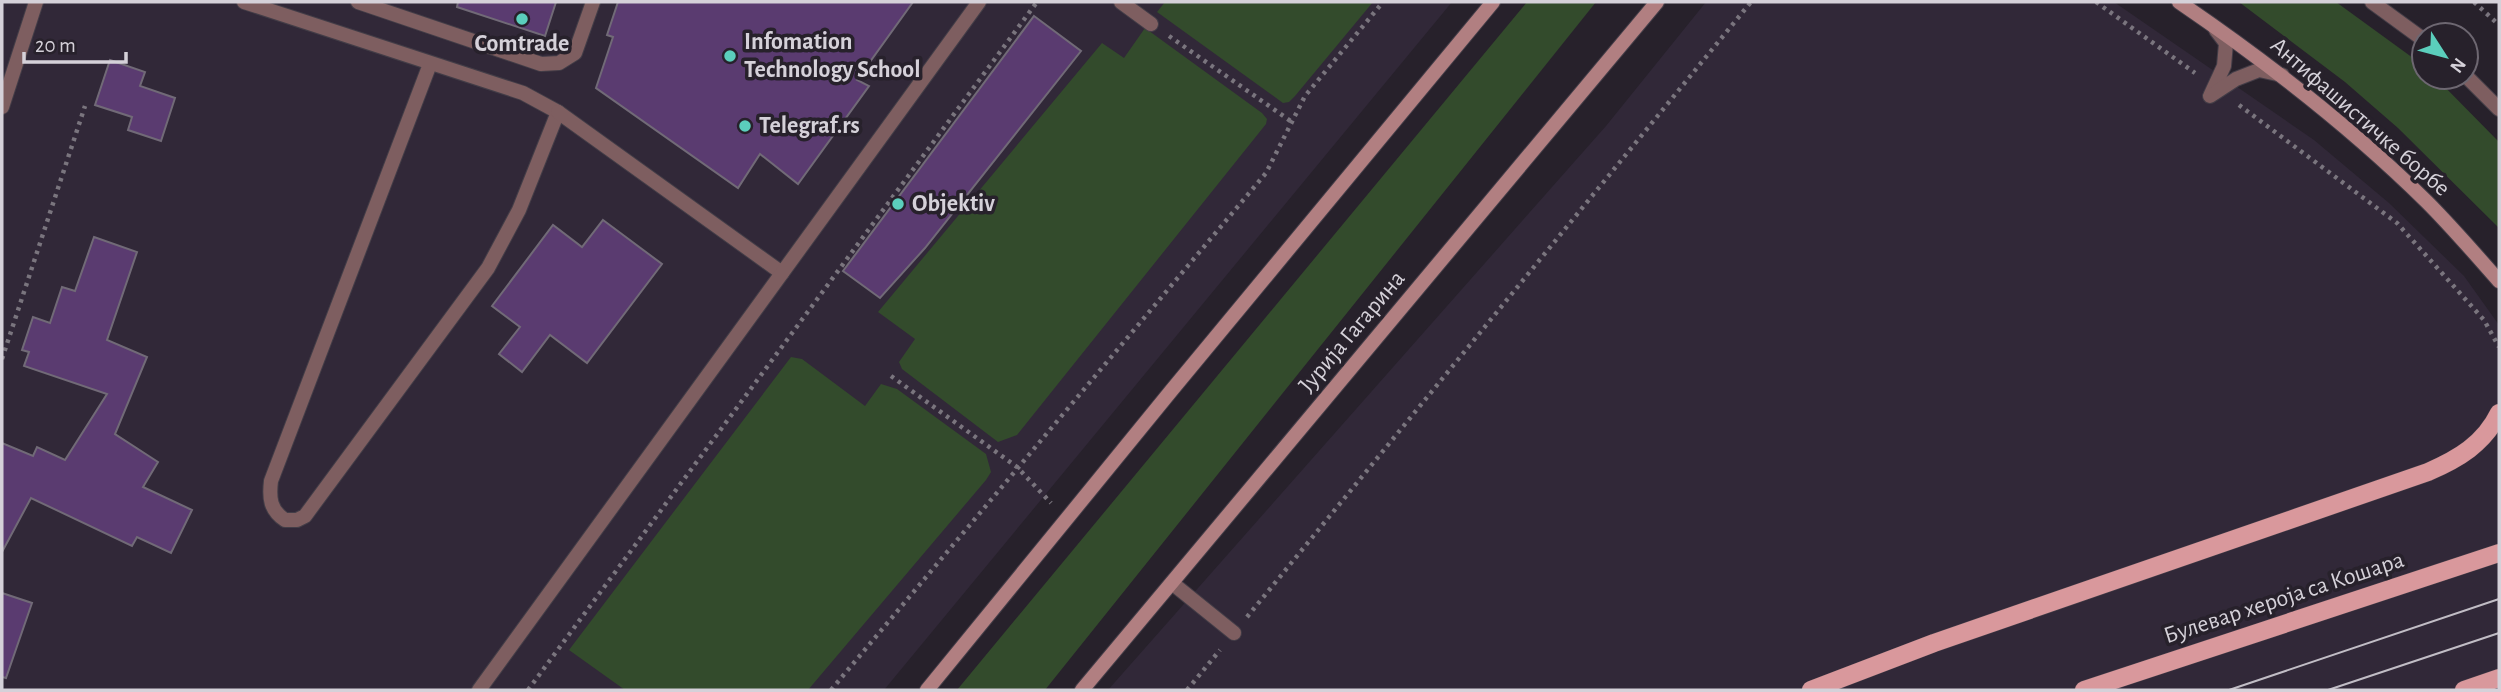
<svg xmlns="http://www.w3.org/2000/svg" width="2501" height="692" font-family="'Alegreya Sans',sans-serif">
<style>
.built{fill:#312838}
.green{fill:#334b2c}
.building{fill:#5a3b70;stroke:#716a77;stroke-width:2}
.lines{fill:none;stroke-linecap:round;stroke-linejoin:round}
.lane-casing{stroke:#433d47;stroke-width:16}
.secondary-casing{stroke:#433d47;stroke-width:16}
.primary-casing{stroke:#433d47;stroke-width:19}
.path{stroke:#7a757e;stroke-width:4.5;stroke-dasharray:3.5 5;stroke-linecap:butt}
.lane{stroke:#7e5e60;stroke-width:14}
.secondary{stroke:#b17f81;stroke-width:14}
.primary{stroke:#d9989c;stroke-width:18}
.tram{stroke:#c1bdc5;stroke-width:2}
.poi-dot{fill:#5bcebc;stroke:#27212b;stroke-width:2.5}
.labels{text-anchor:middle;dominant-baseline:central;stroke-width:7;stroke-linejoin:round;paint-order:stroke}
.poi-label{font-size:24px;font-weight:bold;fill:#d5d1d9;stroke:#27212b;text-anchor:start}
.street-label{font-size:24px;fill:#d5d1d9;stroke:#27212b}
</style>
<rect width="100%" height="100%" fill="#27212b"/>
<g class="built">
<path d="M2,2H1452L884,690H2Z"/>
<path d="M1706,2H2114L2314,140L2389,203L2464,276L2499,325V690H1108L1606,126Z"/>
</g>
<g class="green">
<path d="M1165,2H1373L1295,96L1289,102L1283,103L1157,12Z"/>
<path d="M1527,2H1596L1045,690H957Z"/>
<path d="M2239,2H2336L2424,66V77H2435L2499,142V228L2398,128L2345,82Z"/>
<path d="M1145,28L1262,113L1267,119L1266,124L1017,435L998,442L902,369L899,362L915,339L878,312L1102,43L1124,58Z"/>
<path d="M791,357L802,359L865,406L881,384L897,389L986,454L991,472L986,480L808,690H625L569,650Z"/>
</g>
<g class="building">
<path d="M458,2H556L545,36L457,7Z"/>
<path d="M618,2H913L857,80L869,86L798,184L760,154L738,188L596,88L613,37L607,35Z"/>
<path d="M1034,16L1081,51L925,248L880,298L843,271Z"/>
<path d="M110,60L145,72L140,86L175,98L161,141L128,130L132,117L95,105Z"/>
<path d="M603,220L662,264L587,363L550,335L522,372L499,354L520,327L492,306L553,225L582,247Z"/>
<path d="M94,237L137,252L107,340L147,357L115,434L158,462L143,487L192,510L171,553L137,537L132,546L31,498L2,552V443L33,456L37,447L65,460L107,394L24,366L29,352L22,350L33,317L50,323L62,287L75,291Z"/>
<path d="M2,593L32,603L6,678L2,677Z"/>
</g>
<g class="lines">
<defs>
<g id="lane">
<path d="M244,2L523,93L558,112L519,210L488,268L305,516L297,520H285C270,510 269,498 271,481L430,64"/>
<path d="M358,2L541,64L559,63L575,53L593,2"/>
<path d="M1121,2L1151,24"/>
<path d="M2372,2L2424,40"/>
<path d="M2466,76L2499,109"/>
<path d="M2211,94L2224,66L2226,43L2216,30"/>
<path d="M2210,96L2236,79L2259,70L2282,75"/>
<path d="M2,107L36,2"/>
<path d="M558,112L782,273"/>
<path d="M1172,583L1234,633"/>
<path d="M479,690L979,2"/>
</g>
<g id="secondary">
<path d="M2179,2C2267,62 2351,127 2427,202C2452,227 2476,255 2499,281"/>
<path d="M927,690L1171,391L1493,2"/>
<path d="M1082,690L1657,2"/>
</g>
<g id="primary">
<path d="M1811,690L1934,643L2428,472C2458,459 2484,444 2499,413"/>
<path d="M2084,690L2499,553"/>
<path d="M2464,690L2499,678"/>
</g>
</defs>
<use href="#lane" class="lane-casing"/>
<use href="#secondary" class="secondary-casing"/>
<use href="#primary" class="primary-casing"/>
<g class="path">
<path d="M2096,2L2195,73"/>
<path d="M2474,2L2499,25"/>
<path d="M1169,36L1292,122"/>
<path d="M2239,105L2397,223L2484,320L2499,347"/>
<path d="M2,359L85,106"/>
<path d="M891,376L1017,467L1051,503"/>
<path d="M1247,617L1751,2"/>
<path d="M528,690L1037,2"/>
<path d="M831,690L1266,173L1305,96L1383,2"/>
<path d="M1187,690L1220,650"/>
</g>
<use href="#lane" class="lane"/>
<use href="#secondary" class="secondary"/>
<use href="#primary" class="primary"/>
<g class="tram">
<path d="M2229,690L2499,599"/>
<path d="M2328,690L2499,633"/>
</g>
</g>
<g class="poi-dot">
<circle cx="522" cy="19" r="7"/>
<circle cx="730" cy="56" r="7"/>
<circle cx="745" cy="126" r="7"/>
<circle cx="898" cy="204" r="7"/>
</g>
<g class="labels">
<g class="poi-label">
<text x="744" y="42">Infomation<tspan x="744" dy="28">Technology School</tspan></text>
<text x="522" y="44" text-anchor="middle">Comtrade</text>
<text x="759" y="126">Telegraf.rs</text>
<text x="912" y="204">Objektiv</text>
</g>
<g class="street-label">
<text transform="translate(2360 117) rotate(41)">Антифашистичке борбе</text>
<text transform="translate(1352 332) rotate(-50)">Јурија Гагарина</text>
<text transform="translate(2284 598) rotate(-18)">Булевар хероја са Кошара</text>
</g>
</g>
<rect width="2501" height="692" fill="none" stroke="#d5d1d9" stroke-width="7"/>
<g transform="translate(2445 56) rotate(126)"><circle r="33" fill="#27212b" stroke="#6d6771" stroke-width="2"/>
<path d="M0-5L12 26L0 18L-12 26Z" fill="#5bcebc"/>
<text y="-10" font-size="19" font-weight="bold" text-anchor="middle" fill="#d5d1d9">N</text>
</g>
<path d="M24 52v10h102v-10" fill="none" stroke="#d5d1d9" stroke-width="3.5"/>
<text x="35" y="52" font-size="21" fill="#d5d1d9" stroke="#27212b" stroke-width="5" paint-order="stroke">20 m</text>
</svg>
